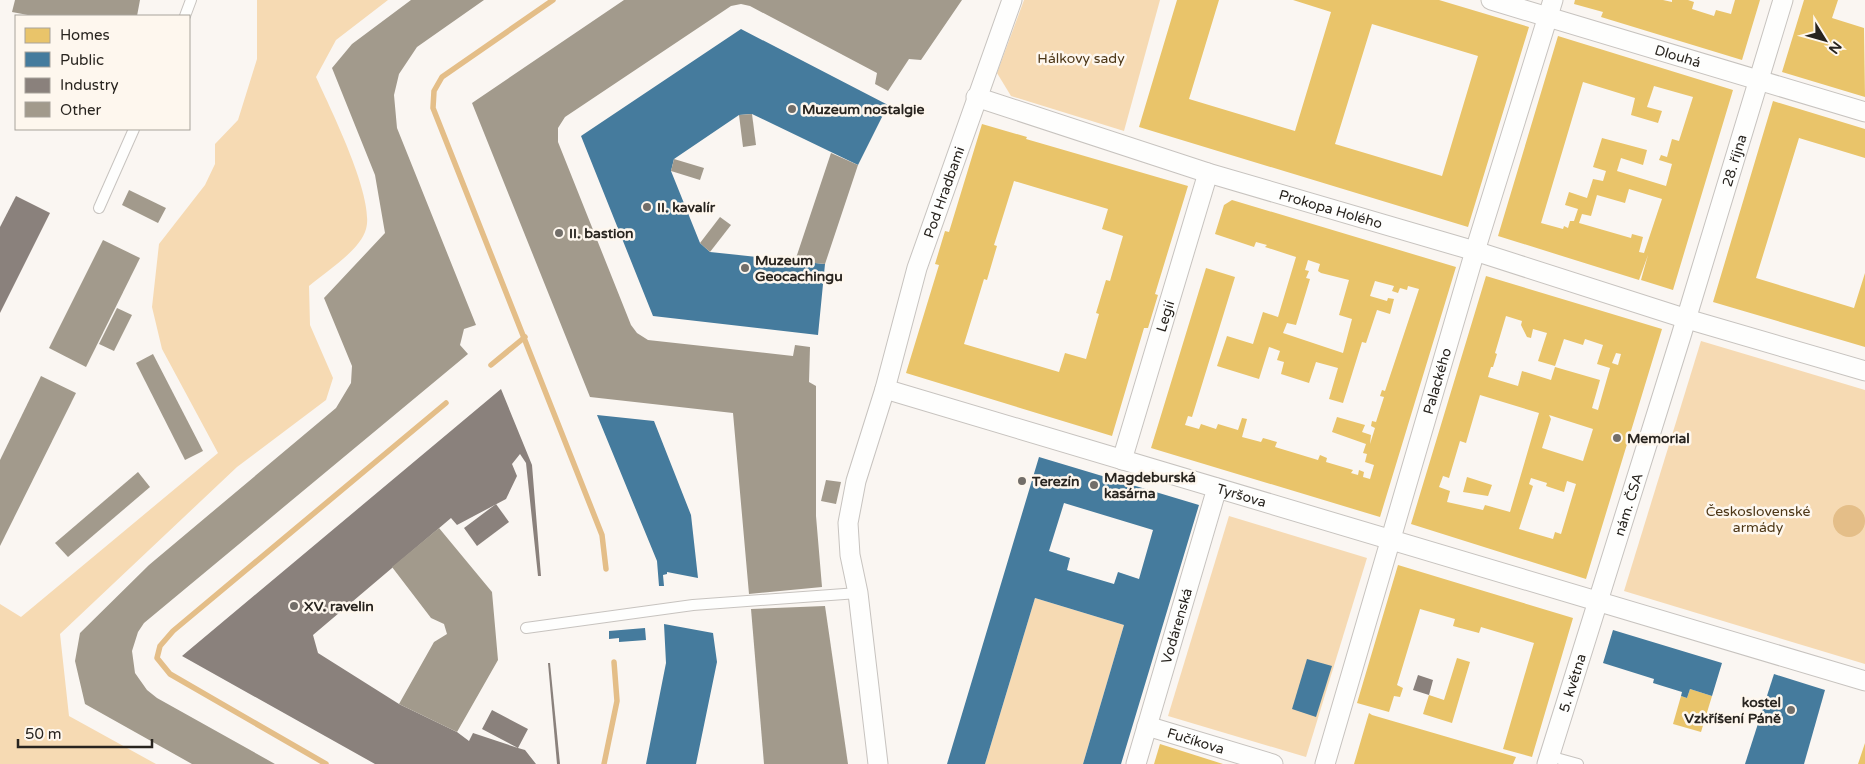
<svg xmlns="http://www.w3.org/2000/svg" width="1865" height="764" font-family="'Varela Round',sans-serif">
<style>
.green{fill:#f6dab3}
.water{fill:#e4be88}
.homes{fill:#e9c46a;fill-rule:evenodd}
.public{fill:#457b9d;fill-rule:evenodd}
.industry{fill:#8a817c}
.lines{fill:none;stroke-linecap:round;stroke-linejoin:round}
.stream{stroke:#e4be88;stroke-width:5.5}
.building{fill:#a29a8c}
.lane-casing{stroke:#c7c3bf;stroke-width:12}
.street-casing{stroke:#c7c3bf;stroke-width:21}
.lane{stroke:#fefefd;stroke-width:10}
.street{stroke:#fefefd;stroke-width:19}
.poi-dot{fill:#726e69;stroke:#fef7ee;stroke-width:2}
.labels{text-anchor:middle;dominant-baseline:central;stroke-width:5;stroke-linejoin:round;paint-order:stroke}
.street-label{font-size:14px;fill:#28241f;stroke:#fef7ee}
.park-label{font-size:14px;fill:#4c3616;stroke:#fef7ee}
.poi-label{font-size:14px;font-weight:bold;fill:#28241f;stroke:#fef7ee;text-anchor:start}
</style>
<rect width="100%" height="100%" fill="#faf6f2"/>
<g class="green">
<path d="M257,0H388L336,40L316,77C330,108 375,198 366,229C360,251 325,272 309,286L310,325L333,378L326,400L237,467L60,634L69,716L156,764H0V604L21,617L218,453L162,349L152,307L159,244L205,185L215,164V144L238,120L257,59Z"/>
<path d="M1024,0H1160L1124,131L1011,96L997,73Z"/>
<path d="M1701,341L1865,390V664L1624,591Z"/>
<path d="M1229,516L1367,558L1306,757L1168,716Z"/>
<path d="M1035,598L1124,625L1083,764H985Z"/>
</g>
<circle class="water" cx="1849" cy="521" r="16"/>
<g class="homes">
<path d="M1177,0H1219L1189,99L1295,131L1331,12L1293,0H1439L1529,27L1468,227L1139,127ZM1372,24L1478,56L1442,176L1335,144Z"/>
<path d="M1575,0H1663L1672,2V0H1688L1694,2L1692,9L1714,16L1716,10L1731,14L1735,0H1760L1742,60L1601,17L1603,12L1574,4Z"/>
<path d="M1804,0H1838L1832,18L1864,28L1865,97L1782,72Z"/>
<path d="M1558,36L1733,90L1673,290L1641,280L1648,255L1639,280L1498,236ZM1583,82L1635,98L1631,115L1658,123L1662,111L1647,107L1654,86L1693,97L1679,141L1672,139L1667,157L1661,155L1659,160L1672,164L1666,186L1617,171L1621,158L1643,165L1647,150L1602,138L1593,167L1606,171L1603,181L1593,179L1587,198L1569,192L1565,205L1578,209L1574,221H1570L1568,228L1564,226L1563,229L1541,223ZM1629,189L1662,199L1644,253L1639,252L1643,237L1632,234L1631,238L1579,223L1582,214L1591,216L1597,195L1625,203Z"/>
<path d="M1773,101L1865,129V158L1799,138L1756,278L1854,308L1865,273V347L1713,302Z"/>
<path d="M982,124L1027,137L1026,139L1188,186L1155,294L1158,295L1148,328H1144L1112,436L906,373L939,265L935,264L945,231L949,232ZM1014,181L1108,209L1102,229L1123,236L1110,281L1106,280L1096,313L1099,314L1086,359L1065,353L1059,372L964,344L984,279L987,280L997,246L994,245Z"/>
<path d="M1232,200L1456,267L1380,517L1151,448L1206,268L1235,277L1192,417L1188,416L1185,425L1199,429L1201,424L1216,429L1218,424L1238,430L1242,418L1247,419L1242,437L1261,442L1263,438L1277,442L1275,447L1318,460L1320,455L1327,458L1326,462L1353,470L1351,473L1358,475L1359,470L1364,472L1363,477L1370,479L1374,465L1365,462L1367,454L1363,453L1366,444L1332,432L1337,417L1365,425L1362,432L1371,435L1370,444L1375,428L1371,426L1372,421L1376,422L1384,397L1380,396L1382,390L1385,391L1419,289L1408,286L1407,290L1400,288L1398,293L1392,291L1394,286L1375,281L1370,296L1387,301L1388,298L1394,299L1390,314L1377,310L1366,343L1362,342L1343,403L1329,399L1338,368L1316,362L1309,383L1281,374L1284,362L1277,360L1280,351L1269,347L1259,379L1217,366L1227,336L1253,344L1263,312L1278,317L1296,257L1265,247L1267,245L1256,242L1254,247L1215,234L1224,205ZM1308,260L1320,264L1318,271L1321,273L1349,280L1339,315L1352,319L1343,353L1283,333L1287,323L1296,325L1310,279L1306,278L1309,271L1305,270Z"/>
<path d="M1486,276L1662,329L1586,579L1411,524ZM1506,316L1522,321L1521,325L1527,337L1531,338L1533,329L1547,333L1538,361L1555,366L1564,339L1583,345L1585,339L1603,345L1597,364L1610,368L1598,410L1592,408L1600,380L1555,367L1551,380L1522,371L1518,386L1488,377L1491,367H1493L1497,354L1495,353ZM1616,353L1621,354L1618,365L1612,363ZM1480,395L1539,413L1510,512L1485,505L1483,510L1447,502L1450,491L1439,487L1443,476L1449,478L1460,441L1466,443ZM1549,415L1593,429L1583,461L1542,448L1551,419ZM1531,478L1547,483L1546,486L1564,492L1567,481L1576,484L1561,534L1555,532L1553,539L1519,529L1533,486L1529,484Z"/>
<path d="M1467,477L1492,485L1488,496L1463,492Z"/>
<path d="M1398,565L1573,618L1532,757L1503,749L1534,643L1481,627L1479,633L1453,626L1455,619L1420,609L1397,685L1403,688L1400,697L1394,696L1389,712L1357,703Z"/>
<path d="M1457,658L1470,662L1452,723L1423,714L1429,695L1444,700Z"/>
<path d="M1690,689L1712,696L1701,732L1673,724L1681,696L1687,698Z"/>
<path d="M1369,713L1372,715L1516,757L1513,764H1354Z"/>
<path d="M1865,743V764H1858Z"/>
<path d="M1160,744L1223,764H1154Z"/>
</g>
<g class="public">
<path d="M741,29L888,105L858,165L752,114L739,115L674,159L671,171L700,243L710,252L825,264L818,335L653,316L581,136Z"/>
<path d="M597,415L654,421L691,515L698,578L667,572V574L663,575L664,586H659L657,561Z"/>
<path d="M1039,457L1199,505L1121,764H1083L1124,625L1035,598L985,764H947ZM1064,503L1153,530L1139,579L1118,572L1114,584L1067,570L1070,558L1049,551Z"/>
<path d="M664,624L713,633L717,662L696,764H646L666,663Z"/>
<path d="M645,628L646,640L619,642V638L609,639V631Z"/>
<path d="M1613,630L1722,663L1712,696L1690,689L1687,698L1681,696L1682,692L1653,683L1654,679L1603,663Z"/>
<path d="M1307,659L1332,666L1316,717L1292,709Z"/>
<path d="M1774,674L1825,690L1804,764H1745Z"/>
</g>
<g class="industry">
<path d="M16,196L50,213L0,313V227Z"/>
<path d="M501,389L532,465L541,576H538L526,463L520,454L512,464L517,476L506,499L457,525L451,518L313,635L318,653L399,704L457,732L469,741L473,733L518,748L482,729L492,710L528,729L518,748L525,750L536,764H375L182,656Z"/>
<path d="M496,504L509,522L477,546L464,528Z"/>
<path d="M548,663H550L560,764H557Z"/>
<path d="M1418,675L1433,680L1429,695L1413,690Z"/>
</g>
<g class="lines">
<g class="stream">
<path d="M553,0L442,77L434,91L433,108L602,535L606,569"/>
<path d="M491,365L525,337"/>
<path d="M326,764L170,674L157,658L160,646L173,631L446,403"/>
<path d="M604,764L617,701L614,662"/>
</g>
</g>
<g class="building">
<path d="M15,0H140L137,16H33L12,12Z"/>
<path d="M411,0H484L417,47L399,74L394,95L397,128L476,325L464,329L460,345L468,354L144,623L138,632L132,651L135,673L147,690L157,698L275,764H192L85,704L75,661L80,633L149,565L336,408L351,383L352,366L324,298L385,233L375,175L332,68L352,44Z"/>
<path d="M624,0H962L921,60L909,59L888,91L875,84L877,73L750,6L741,4L731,6L565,117L558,128V142L631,325L637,333L648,340L793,356L795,345L810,347L809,382L816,386V516L822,587L749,594L733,413L590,397L472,103Z"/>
<path d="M752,114L756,145L743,147L739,115Z"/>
<path d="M831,153L858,165L825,264L795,261Z"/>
<path d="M674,159L704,168L700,180L671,171Z"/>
<path d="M129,190L166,208L158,223L122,205Z"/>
<path d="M720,217L731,225L710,252L700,243Z"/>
<path d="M103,240L140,258L86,367L49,348Z"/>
<path d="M117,308L132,315L114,351L99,344Z"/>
<path d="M153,354L203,451L185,460L136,363Z"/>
<path d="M41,376L76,393L0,546V460Z"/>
<path d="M138,472L150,487L68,557L55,543Z"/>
<path d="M826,480L841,482L836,504L821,501Z"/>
<path d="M439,528L492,592L498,660L457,732L399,704L434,642L447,634L444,624L431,618L392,567Z"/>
<path d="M825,606L848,764H764L751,609Z"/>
</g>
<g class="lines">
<defs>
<g id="lane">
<path d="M185,16L191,0"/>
<path d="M99,208L134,129"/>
<path d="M526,628L693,605L858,593"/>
<path d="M1549,756L1578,764"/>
</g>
<g id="street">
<path id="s1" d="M1491,0L1865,112"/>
<path id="s2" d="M976,97L1208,173L1475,251L1687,319L1865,371"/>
<path id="s3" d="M885,389L1865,681"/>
<path id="s4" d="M1122,460L1208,173"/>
<path id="s5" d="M1147,726L1273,764"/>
<path id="s6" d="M878,764L858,593L850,555L848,523L856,481L885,389L917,268L1012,0"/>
<path id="s7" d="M1136,764L1217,488"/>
<path id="s8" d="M1325,764L1475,251L1553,0"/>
<path id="s9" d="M1547,764L1681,336L1783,0"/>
</g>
</defs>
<use href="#lane" class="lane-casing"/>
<use href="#street" class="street-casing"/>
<use href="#lane" class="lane"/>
<use href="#street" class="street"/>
</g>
<g class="poi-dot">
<circle cx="792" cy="109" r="5"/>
<circle cx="647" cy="207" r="5"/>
<circle cx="559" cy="233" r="5"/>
<circle cx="745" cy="268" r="5"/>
<circle cx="1617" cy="438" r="5"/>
<circle cx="1022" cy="481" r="5"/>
<circle cx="1094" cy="485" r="5"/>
<circle cx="294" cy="606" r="5"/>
<circle cx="1791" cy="710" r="5"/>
</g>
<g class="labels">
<g class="street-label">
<text stroke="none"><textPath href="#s1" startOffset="195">Dlouhá</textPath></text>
<text stroke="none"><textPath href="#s9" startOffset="632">28. října</textPath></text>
<text stroke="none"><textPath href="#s6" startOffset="588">Pod Hradbami</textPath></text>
<text stroke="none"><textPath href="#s2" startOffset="372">Prokopa Holého</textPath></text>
<text stroke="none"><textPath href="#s4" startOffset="150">Legií</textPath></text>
<text stroke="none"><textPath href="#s8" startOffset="399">Palackého</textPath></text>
<text stroke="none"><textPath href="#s3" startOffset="372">Tyršova</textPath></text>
<text stroke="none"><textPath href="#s9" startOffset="272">nám. ČSA</textPath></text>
<text stroke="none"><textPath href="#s7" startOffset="144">Vodárenská</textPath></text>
<text stroke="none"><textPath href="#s9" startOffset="85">5. května</textPath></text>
<text stroke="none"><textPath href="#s5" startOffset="51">Fučíkova</textPath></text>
</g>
<g class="park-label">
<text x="1081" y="58">Hálkovy sady</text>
<text x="1758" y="511">Československé<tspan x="1758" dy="16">armády</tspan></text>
</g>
<g class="poi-label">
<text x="802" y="109">Muzeum nostalgie</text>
<text x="657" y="207">II. kavalír</text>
<text x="569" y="233">II. bastion</text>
<text x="755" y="260">Muzeum<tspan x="755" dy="16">Geocachingu</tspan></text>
<text x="1627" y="438">Memorial</text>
<text x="1104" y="477">Magdeburská<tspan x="1104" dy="16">kasárna</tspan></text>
<text x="1032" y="481">Terezín</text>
<text x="304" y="606">XV. ravelin</text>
<text x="1781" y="702" text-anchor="end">kostel<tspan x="1781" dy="16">Vzkříšení Páně</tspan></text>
</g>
</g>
<rect x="15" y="15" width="175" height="115" fill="#fef7ee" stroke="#a8a39b"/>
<rect x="25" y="28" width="25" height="15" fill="#e9c46a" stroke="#a8a39b"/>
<text x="60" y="40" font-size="15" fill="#28241f">Homes</text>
<rect x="25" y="52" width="25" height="15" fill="#457b9d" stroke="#a8a39b"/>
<text x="60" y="65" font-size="15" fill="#28241f">Public</text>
<rect x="25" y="78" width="25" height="15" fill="#8a817c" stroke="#a8a39b"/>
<text x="60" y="90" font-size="15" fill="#28241f">Industry</text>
<rect x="25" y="102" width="25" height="15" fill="#a29a8c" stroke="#a8a39b"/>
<text x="60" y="115" font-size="15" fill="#28241f">Other</text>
<g transform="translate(1825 40) rotate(127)" stroke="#fef7ee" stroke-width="4" paint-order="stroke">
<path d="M0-4L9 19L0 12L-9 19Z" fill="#28241f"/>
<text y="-8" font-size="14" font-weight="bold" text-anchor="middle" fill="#28241f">N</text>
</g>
<path d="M18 739v8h134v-8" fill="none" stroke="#28241f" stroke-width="2.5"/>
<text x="25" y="739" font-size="15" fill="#28241f" stroke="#fef7ee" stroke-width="4" paint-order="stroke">50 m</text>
</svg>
